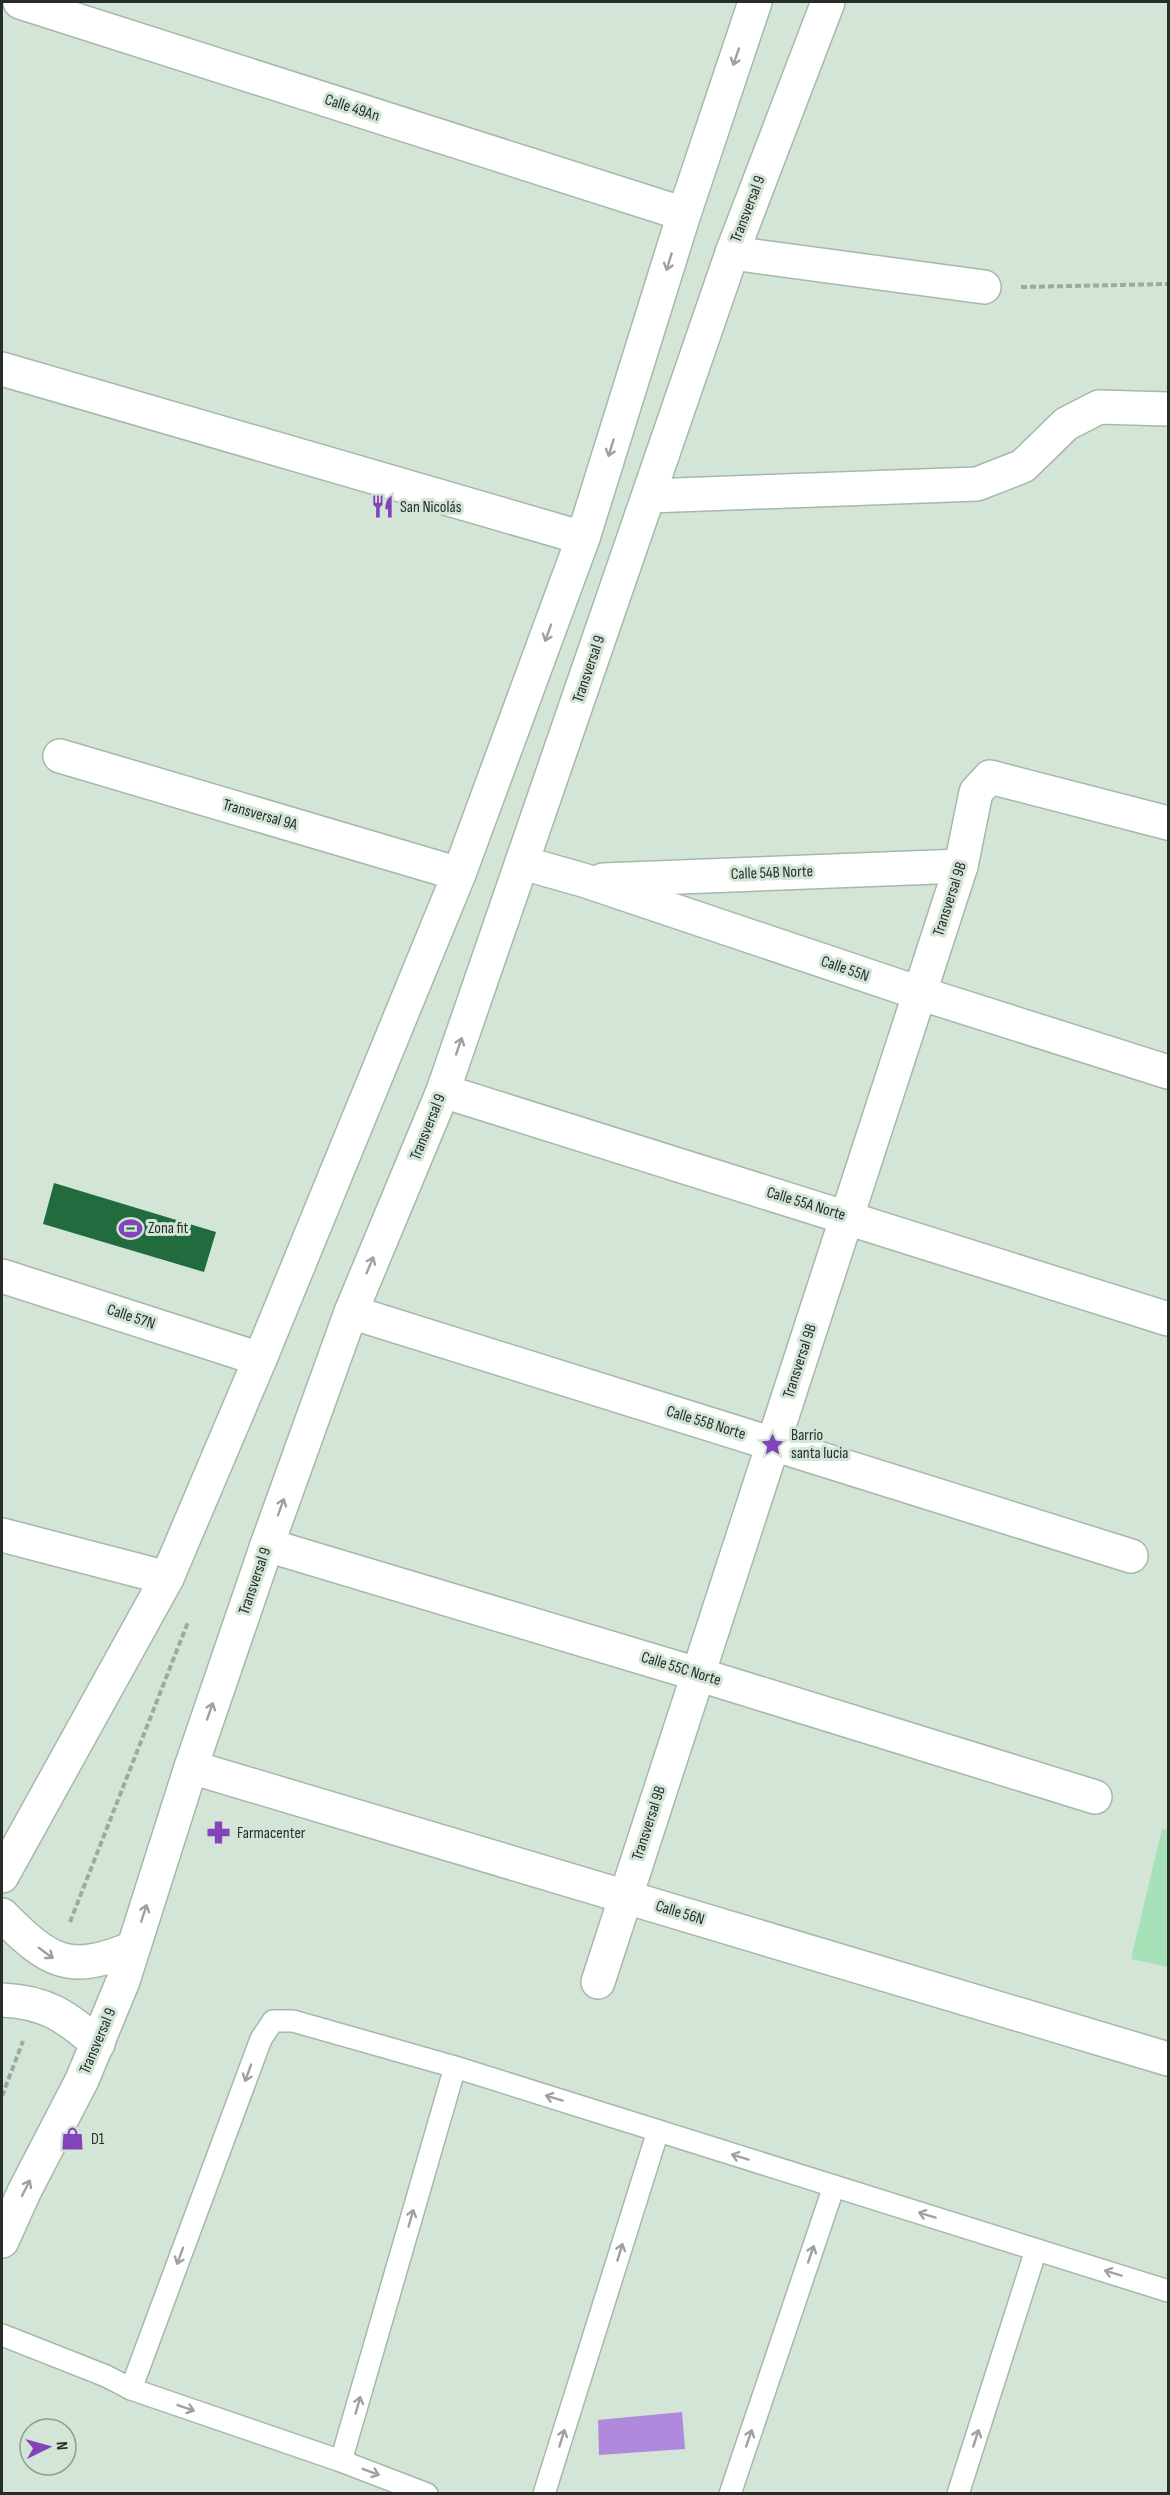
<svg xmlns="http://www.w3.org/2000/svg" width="1170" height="2495" font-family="'Sofia Sans Condensed',sans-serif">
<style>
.green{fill:#a6e1b7}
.water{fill:#b189dc}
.building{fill:#226b3f}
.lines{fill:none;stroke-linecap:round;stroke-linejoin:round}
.service-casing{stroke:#a6b8aa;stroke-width:24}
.minor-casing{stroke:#a6b8aa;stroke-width:36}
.secondary-casing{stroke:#a6b8aa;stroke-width:36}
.path{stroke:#9caba0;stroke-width:4;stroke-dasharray:6 3;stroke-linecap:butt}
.service{stroke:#fff;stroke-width:21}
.minor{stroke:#fff;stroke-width:33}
.secondary{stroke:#fff;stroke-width:33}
.oneway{stroke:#9ea19f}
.labels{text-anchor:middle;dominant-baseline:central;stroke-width:6;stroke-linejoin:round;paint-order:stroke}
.street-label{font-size:16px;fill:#272e29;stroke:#d2e5d7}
.poi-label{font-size:16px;fill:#272e29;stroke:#d2e5d7;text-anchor:start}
</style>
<rect width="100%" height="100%" fill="#d2e5d7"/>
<path class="green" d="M1162,1829L1168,1830V1967L1131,1959Z"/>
<path class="water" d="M682,2412L685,2449L599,2455L598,2420Z"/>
<path class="building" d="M54,1183L216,1232L204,1272L43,1224Z"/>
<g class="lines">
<defs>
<g id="service">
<path d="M2,2335L106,2376L131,2389L341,2461L427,2494"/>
<path d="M131,2389L261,2039L273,2021H293L455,2067L1168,2291"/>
<path d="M341,2461L455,2067"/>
<path d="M544,2494L658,2131"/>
<path d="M730,2494L834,2186"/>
<path d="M958,2494L1036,2250"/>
</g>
<g id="minor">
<path d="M20,2L684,214"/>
<path d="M732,253L984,287"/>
<path d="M2,369L583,538"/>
<path d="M649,496L977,484L1023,466L1066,424L1099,407L1168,409"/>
<path d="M60,756L459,874"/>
<path d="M523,863L583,880L919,993L1168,1072"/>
<path d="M603,880L961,866"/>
<path d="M443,1091L1168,1319"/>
<path d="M2,1276L260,1359"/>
<path d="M351,1312L1131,1556"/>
<path d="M2,1535L167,1578"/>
<path d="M267,1545L697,1674L1095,1797"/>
<path d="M191,1767L1168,2059"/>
<path d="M598,1982L961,866L976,792L990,777L1168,823"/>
</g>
<g id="secondary">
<path d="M2,1876L167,1578L260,1359L459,874L583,538L684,214L755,2"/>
<path d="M2,1915C49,1962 68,1975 133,1948"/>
<path d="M2,2000C46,2002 66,2016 98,2044"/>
<path d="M2,2241L24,2192L82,2080L123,1981L191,1767L267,1545L351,1312L443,1091L732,253L828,2"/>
</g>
</defs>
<use href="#service" class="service-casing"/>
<use href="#minor" class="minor-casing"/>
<use href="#secondary" class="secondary-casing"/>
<g class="path">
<path d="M1021,287L1168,284"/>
<path d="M70,1922L188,1622"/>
<path d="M2,2096L23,2041"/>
</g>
<use href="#service" class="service"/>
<use href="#minor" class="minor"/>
<use href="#secondary" class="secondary"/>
</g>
<defs><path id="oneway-shaft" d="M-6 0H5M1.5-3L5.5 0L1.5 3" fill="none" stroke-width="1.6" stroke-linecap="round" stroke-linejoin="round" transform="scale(1.5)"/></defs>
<g class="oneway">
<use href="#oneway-shaft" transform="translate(736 57) rotate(109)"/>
<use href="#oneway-shaft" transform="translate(669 262) rotate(107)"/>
<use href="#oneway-shaft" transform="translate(611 448) rotate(107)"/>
<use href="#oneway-shaft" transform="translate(548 633) rotate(110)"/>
<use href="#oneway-shaft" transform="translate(459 1046) rotate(-71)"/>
<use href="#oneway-shaft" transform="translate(370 1265) rotate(-67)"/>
<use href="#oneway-shaft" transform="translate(281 1507) rotate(-70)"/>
<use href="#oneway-shaft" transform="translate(210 1711) rotate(-71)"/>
<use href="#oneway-shaft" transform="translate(144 1913) rotate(-72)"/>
<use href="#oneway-shaft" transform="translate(46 1953) rotate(36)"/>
<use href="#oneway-shaft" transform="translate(248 2073) rotate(110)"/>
<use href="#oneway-shaft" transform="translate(554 2098) rotate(-163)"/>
<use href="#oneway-shaft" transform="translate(740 2157) rotate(-163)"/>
<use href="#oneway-shaft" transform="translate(26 2188) rotate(-63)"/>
<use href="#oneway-shaft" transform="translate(927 2215) rotate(-163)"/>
<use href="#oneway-shaft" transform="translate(411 2218) rotate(-74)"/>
<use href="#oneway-shaft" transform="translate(620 2252) rotate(-73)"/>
<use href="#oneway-shaft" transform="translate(811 2254) rotate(-71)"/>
<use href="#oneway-shaft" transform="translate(180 2256) rotate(110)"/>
<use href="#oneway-shaft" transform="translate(1113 2273) rotate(-163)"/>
<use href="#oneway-shaft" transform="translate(358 2405) rotate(-74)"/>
<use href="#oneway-shaft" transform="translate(186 2408) rotate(19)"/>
<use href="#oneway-shaft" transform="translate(562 2438) rotate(-73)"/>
<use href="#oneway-shaft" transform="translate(749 2438) rotate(-71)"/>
<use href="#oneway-shaft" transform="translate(976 2438) rotate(-72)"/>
<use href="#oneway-shaft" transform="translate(371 2472) rotate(21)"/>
</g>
<defs>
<symbol id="restaurant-bare" viewBox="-9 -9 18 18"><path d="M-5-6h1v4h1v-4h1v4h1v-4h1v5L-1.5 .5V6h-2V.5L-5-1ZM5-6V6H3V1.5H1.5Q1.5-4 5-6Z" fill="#8344b9" stroke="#d2e5d7" stroke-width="2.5" paint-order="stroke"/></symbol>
<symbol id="stadium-bare" viewBox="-9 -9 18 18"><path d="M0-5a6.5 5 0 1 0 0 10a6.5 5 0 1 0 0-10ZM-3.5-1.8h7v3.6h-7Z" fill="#8344b9" stroke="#d2e5d7" stroke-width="2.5" paint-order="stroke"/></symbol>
<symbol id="sight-bare" viewBox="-9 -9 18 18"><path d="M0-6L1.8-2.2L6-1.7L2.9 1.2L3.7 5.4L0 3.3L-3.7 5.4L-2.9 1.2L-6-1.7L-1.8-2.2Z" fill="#8344b9" stroke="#d2e5d7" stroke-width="2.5" paint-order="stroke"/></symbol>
<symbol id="pharmacy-bare" viewBox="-9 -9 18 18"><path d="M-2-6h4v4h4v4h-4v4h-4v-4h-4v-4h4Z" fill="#8344b9" stroke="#d2e5d7" stroke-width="2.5" paint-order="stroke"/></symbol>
<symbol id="shop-bare" viewBox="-9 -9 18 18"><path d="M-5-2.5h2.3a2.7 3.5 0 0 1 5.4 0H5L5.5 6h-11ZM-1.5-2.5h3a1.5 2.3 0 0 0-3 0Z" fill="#8344b9" stroke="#d2e5d7" stroke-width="2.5" paint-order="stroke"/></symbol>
</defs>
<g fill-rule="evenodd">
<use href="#restaurant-bare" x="366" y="490" width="33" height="33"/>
<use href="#stadium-bare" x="114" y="1212" width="33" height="33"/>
<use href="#sight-bare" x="756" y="1428" width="33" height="33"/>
<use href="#pharmacy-bare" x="202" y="1816" width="33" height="33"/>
<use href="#shop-bare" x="56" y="2122" width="33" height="33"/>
</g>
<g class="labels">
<g class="street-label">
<text transform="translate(352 108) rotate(18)">Calle 49An</text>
<text transform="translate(748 209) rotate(-69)">Transversal 9</text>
<text transform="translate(589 669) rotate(-71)">Transversal 9</text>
<text transform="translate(260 815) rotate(16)">Transversal 9A</text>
<text transform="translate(772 873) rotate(-2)">Calle 54B Norte</text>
<text transform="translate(950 899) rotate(-72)">Transversal 9B</text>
<text transform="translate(845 969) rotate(19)">Calle 55N</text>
<text transform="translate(428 1127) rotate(-68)">Transversal 9</text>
<text transform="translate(806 1204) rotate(17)">Calle 55A Norte</text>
<text transform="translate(131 1317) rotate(18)">Calle 57N</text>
<text transform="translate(800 1361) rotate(-72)">Transversal 9B</text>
<text transform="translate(706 1423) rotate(17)">Calle 55B Norte</text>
<text transform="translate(255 1581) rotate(-71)">Transversal 9</text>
<text transform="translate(681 1669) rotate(17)">Calle 55C Norte</text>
<text transform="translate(649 1823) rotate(-72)">Transversal 9B</text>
<text transform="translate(680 1913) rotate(17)">Calle 56N</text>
<text transform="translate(98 2041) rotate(-67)">Transversal 9</text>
</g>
<g class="poi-label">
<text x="400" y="507">San Nicolás</text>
<text x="148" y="1228">Zona fit</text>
<text x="791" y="1435">Barrio<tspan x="791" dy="18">santa lucia</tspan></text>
<text x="237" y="1833">Farmacenter</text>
<text x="91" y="2139">D1</text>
</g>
</g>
<rect width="1170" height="2495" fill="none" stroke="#272e29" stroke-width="6"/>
<g transform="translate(48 2447) rotate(85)"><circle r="28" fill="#d2e5d7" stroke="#8e9c91" stroke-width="1.5"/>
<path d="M0-4.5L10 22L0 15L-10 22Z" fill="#8344b9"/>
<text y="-9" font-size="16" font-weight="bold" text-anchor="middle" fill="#272e29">N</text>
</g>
</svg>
